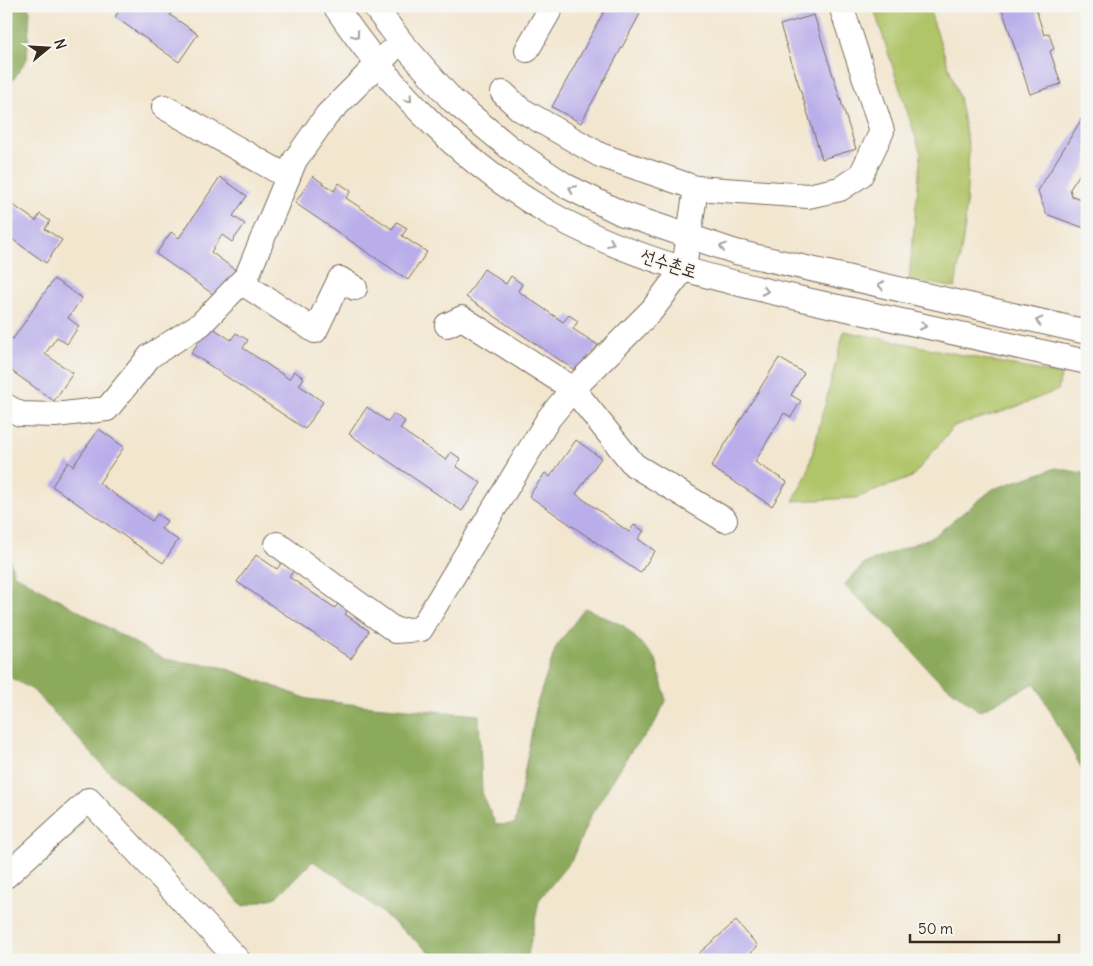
<svg xmlns="http://www.w3.org/2000/svg" width="1093" height="966" font-family="Delius,'Poor Story',sans-serif">
<style>
.green{fill:#b0c468;stroke:#767743}
.forest{fill:#8caa5c;stroke:#646a3d}
.building{fill:#b9aeea}
.lines{fill:none;stroke-linecap:round;stroke-linejoin:round}
.minor-casing{stroke:#7b6c5c;stroke-width:26}
.minor{stroke:#fff;stroke-width:24}
.oneway{stroke:#a79f9a}
.labels{text-anchor:middle;dominant-baseline:central;stroke-width:4;stroke-linejoin:round;paint-order:stroke}
.street-label{font-size:18px;fill:#3b2a1e;stroke:#f6f6f2}
</style>
<rect width="100%" height="100%" fill="#f6f6f2"/>
<filter id="ink" filterUnits="userSpaceOnUse"><feTurbulence type="fractalNoise" baseFrequency=".02" numOctaves="2"/><feDisplacementMap in="SourceGraphic" scale="10" xChannelSelector="R" yChannelSelector="G"/><feConvolveMatrix kernelMatrix="1 2 1 2 8 2 1 2 1" color-interpolation-filters="sRGB"/></filter>
<filter id="wash" filterUnits="userSpaceOnUse"><feTurbulence type="fractalNoise" baseFrequency=".0096" numOctaves="4" result="noise"/><feDisplacementMap in="SourceGraphic" scale="20" xChannelSelector="R" yChannelSelector="G"/><feGaussianBlur stdDeviation="1.12" result="paint"/><feColorMatrix in="noise" values="0 0 0 0 0 0 0 0 0 0 0 0 0 0 0 0 0 1.4 0 .05"/><feComposite in="paint" operator="in"/></filter>
<g filter="url(#wash)">
<rect width="100%" height="100%" fill="#f2e6cf"/>
<g class="green">
<path d="M873,6H928L959,97L969,149L965,226L955,288L909,279L921,154Z"/>
<path d="M844,331L1061,375L1058,390L1008,410L954,426L912,477L856,498L793,501L807,474Z"/>
</g>
<g class="forest">
<path d="M6,6H28L30,11L27,59L9,86L6,85Z"/>
<path d="M1056,468L1087,474V778L1035,683L979,711L934,676L894,631L844,585L864,564L934,536L993,489Z"/>
<path d="M6,547L14,574L163,659L222,667L308,699L349,704L479,715L482,793L496,825L515,824L537,703L556,647L585,608L624,626L656,659L666,701L652,728L631,751L590,817L572,859L539,900L527,960H477L432,954L342,880L313,861L277,897L243,906L196,852L105,768L33,690L6,675Z"/>
</g>
<g id="blocks">
<g class="building">
<path d="M122,6H176L170,15L198,34L179,62L115,17Z"/>
<path d="M607,6H627L640,14L581,123L552,107Z"/>
<path d="M1001,6H1035L1044,35L1049,33L1054,49L1050,51L1061,84L1030,94Z"/>
<path d="M814,15L856,149L822,159L780,25Z"/>
<path d="M1084,115L1087,116V163L1070,189L1072,196L1087,201V229L1046,214L1038,191Z"/>
<path d="M313,176L334,191L339,183L351,191L346,198L392,229L397,222L407,228L402,236L427,252L408,280L295,203Z"/>
<path d="M220,177L247,196L233,216L245,224L232,242L222,235L211,252L238,272L220,299L156,254L171,232L179,238Z"/>
<path d="M6,200L36,221L40,214L50,221L45,229L62,240L46,263L6,235Z"/>
<path d="M484,269L506,284L511,276L522,284L518,291L563,322L569,315L578,321L573,329L598,345L579,373L466,297Z"/>
<path d="M54,279L82,298L68,318L79,326L67,344L57,337L45,354L73,373L54,401L6,367V335L13,339Z"/>
<path d="M210,326L231,340L236,333L248,340L243,348L289,379L294,371L304,378L299,385L323,402L305,429L191,353Z"/>
<path d="M779,358L804,373L791,395L801,401L791,417L784,413L755,462L787,482L772,506L711,467Z"/>
<path d="M367,407L388,422L393,414L405,421L400,429L446,460L451,452L461,459L456,466L481,483L462,511L349,434Z"/>
<path d="M99,429L124,447L99,483L152,521L157,514L167,521L161,529L178,540L163,563L52,486L68,462L73,466Z"/>
<path d="M576,440L601,458L576,494L629,532L634,525L644,531L638,539L655,551L640,573L529,496L545,473L550,477Z"/>
<path d="M256,555L277,569L282,562L294,570L289,577L335,608L340,601L350,607L345,614L369,631L351,659L237,582Z"/>
<path d="M736,921L758,946L743,960H703L698,954Z"/>
</g>
</g>
</g>
<g filter="url(#ink)">
<use href="#blocks" fill-opacity="0" stroke="#7b6c5c" stroke-width="1"/>
<g class="lines">
<defs>
<g id="minor">
<path d="M335,6C390,88 464,165 551,214C639,264 740,285 838,307C921,325 1004,343 1087,362"/>
<path d="M374,6L402,43L452,100L510,148L566,186L623,214L736,252L1087,332"/>
<path d="M527,50L552,6"/>
<path d="M503,93L520,109L600,155L696,188L808,196L840,189L861,175L882,131L841,6"/>
<path d="M164,107L288,177"/>
<path d="M241,282L315,331L340,279L355,288"/>
<path d="M447,325L462,318L573,389L634,465L725,520"/>
<path d="M6,406L20,414L55,415L107,409L150,356L201,324L247,276L295,160L327,115L389,53"/>
<path d="M277,544L396,631L421,629L549,418L573,389L652,310L684,268L696,188"/>
<path d="M6,876L89,800L238,960"/>
</g>
</defs>
<use href="#minor" class="minor-casing"/>
<use href="#minor" class="minor"/>
</g>
<defs><path id="oneway-chevron" d="M-2-3.5L2.5 0L-2 3.5" fill="none" stroke-width="1.6" stroke-linecap="round" stroke-linejoin="round" transform="scale(1.25)"/></defs>
<g class="oneway">
<use href="#oneway-chevron" transform="translate(356 35) rotate(53)"/>
<use href="#oneway-chevron" transform="translate(409 99) rotate(48)"/>
<use href="#oneway-chevron" transform="translate(572 189) rotate(-153)"/>
<use href="#oneway-chevron" transform="translate(611 243) rotate(22)"/>
<use href="#oneway-chevron" transform="translate(723 247) rotate(-162)"/>
<use href="#oneway-chevron" transform="translate(881 285) rotate(-167)"/>
<use href="#oneway-chevron" transform="translate(765 291) rotate(12)"/>
<use href="#oneway-chevron" transform="translate(1039 321) rotate(-167)"/>
<use href="#oneway-chevron" transform="translate(923 326) rotate(12)"/>
</g>
</g>
<g class="labels">
<g class="street-label">
<text transform="translate(669 263) rotate(18)">선수촌로</text>
</g>
</g>
<rect width="1093" height="966" fill="none" stroke="#f6f6f2" stroke-width="25"/>
<g transform="translate(48 48) rotate(72)" stroke="#f6f6f2" stroke-width="4" paint-order="stroke">
<path d="M0-4L9 19L0 12L-9 19Z" fill="#3b2a1e"/>
<text y="-8" font-size="14" font-weight="bold" text-anchor="middle" fill="#3b2a1e">N</text>
</g>
<path d="M910 934v8h149v-8" fill="none" stroke="#3b2a1e" stroke-width="2.5"/>
<text x="918" y="934" font-size="15" fill="#3b2a1e" stroke="#f6f6f2" stroke-width="4" paint-order="stroke">50 m</text>
</svg>
